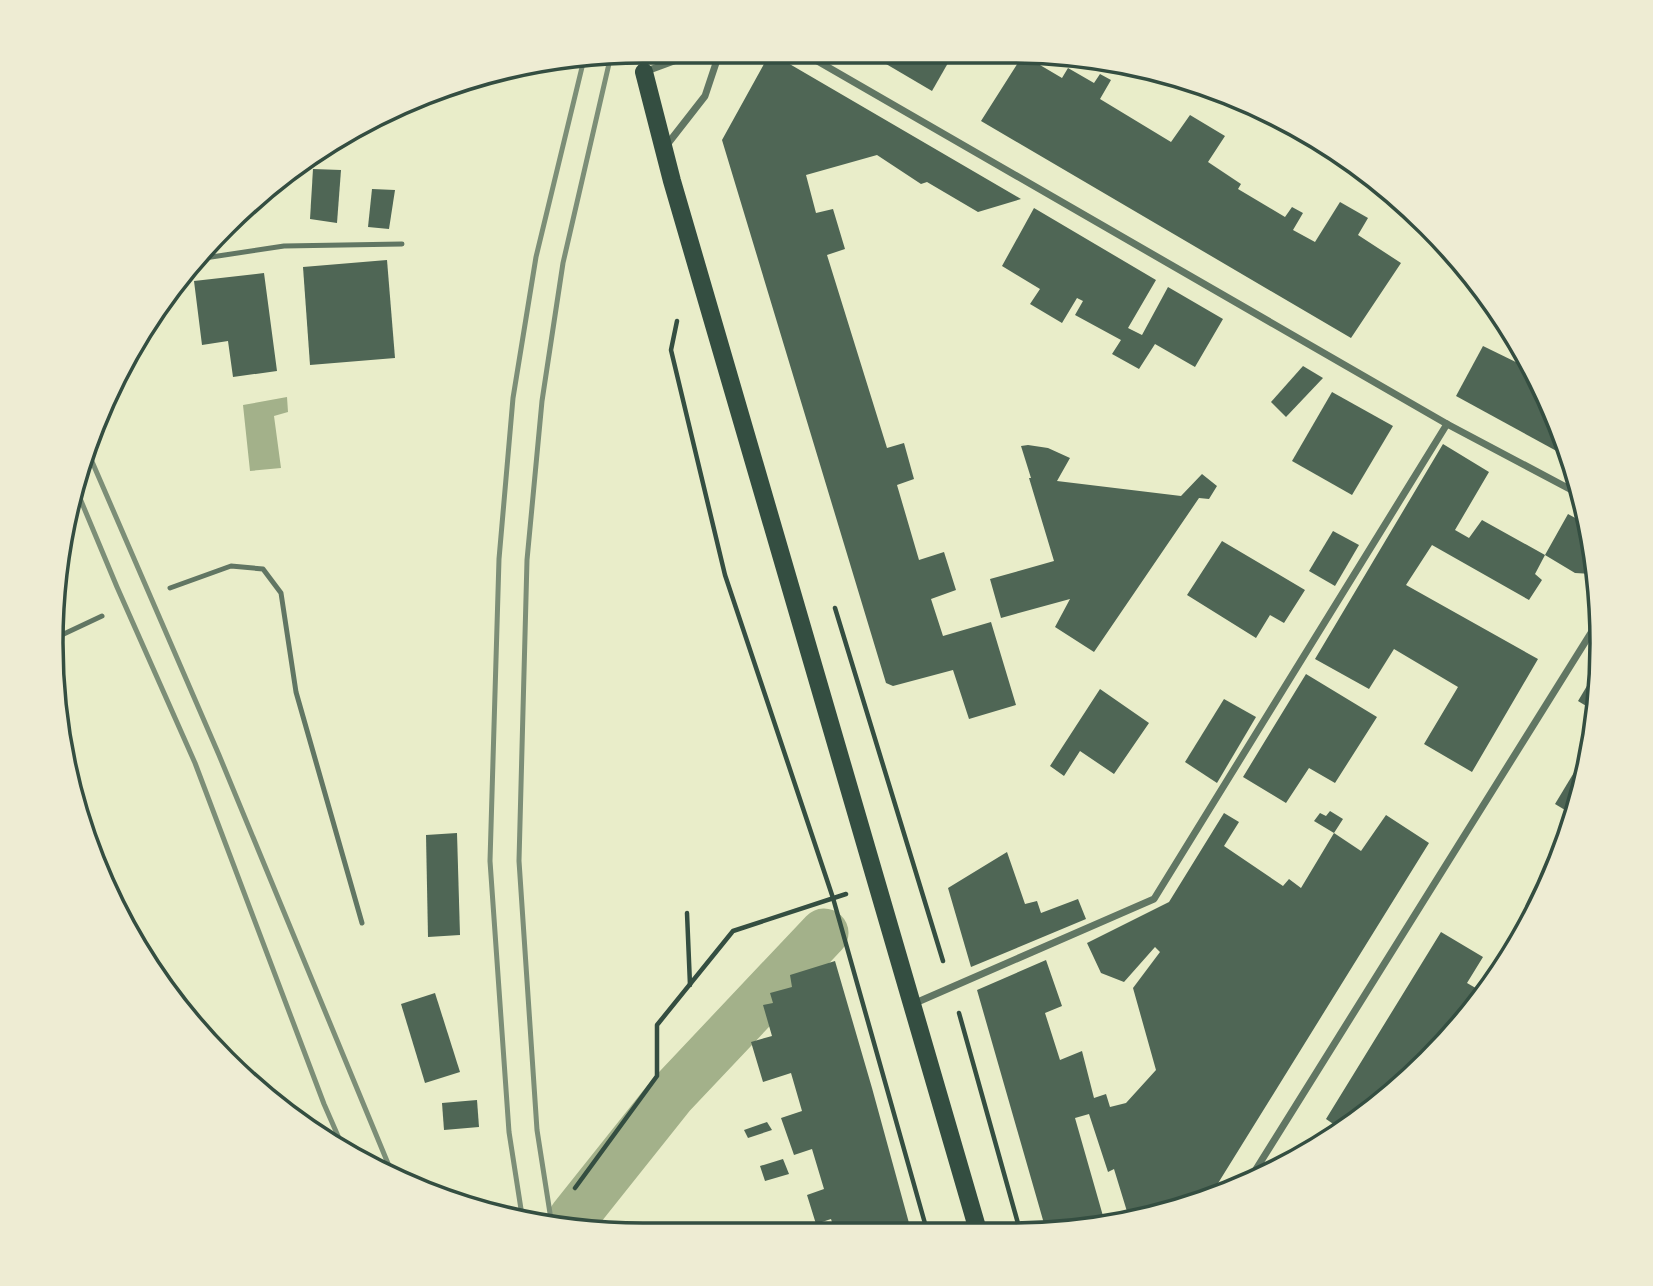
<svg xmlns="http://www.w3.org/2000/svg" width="1653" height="1286" font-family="'Sofia Sans Condensed',sans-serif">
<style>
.water{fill:#a3b18a}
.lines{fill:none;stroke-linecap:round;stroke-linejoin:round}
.canal{stroke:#a3b18a;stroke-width:49}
.building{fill:#4f6655}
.path{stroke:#344e41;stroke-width:4.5}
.service{stroke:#617663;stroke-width:5}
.minor{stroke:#617663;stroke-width:7}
.primary{stroke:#344e41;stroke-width:18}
.rail{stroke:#7c8e77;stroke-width:5}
.rim{fill:none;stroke:#344e41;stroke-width:3.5}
</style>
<rect width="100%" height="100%" fill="#e9edc9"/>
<path class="water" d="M287,397L288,412L274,416L281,468L250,471L243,405Z"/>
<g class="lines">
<path class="canal" d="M573,1218L671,1095L824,933"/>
</g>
<g class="building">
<path d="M864,51L944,52L952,56L932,91Z"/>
<path d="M1023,55L1062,78L1068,68L1094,83L1100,74L1111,80L1100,99L1171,142L1190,115L1225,136L1208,162L1241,184L1238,189L1285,217L1292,207L1303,213L1293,230L1315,242L1340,202L1368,218L1358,235L1401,263L1351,338L981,121Z"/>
<path d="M781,59L1021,199L978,212L927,182L921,184L877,155L806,175L816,213L833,209L845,249L827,255L887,448L904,443L914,479L897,485L919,560L944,552L956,590L931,599L943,636L991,622L1016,705L969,719L953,670L893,686L886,683L722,140L764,64Z"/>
<path d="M313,169L341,170L337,223L310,219Z"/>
<path d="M372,189L395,190L389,229L368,227Z"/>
<path d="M1034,208L1156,280L1128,328L1142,335L1168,287L1223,319L1195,367L1155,344L1139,369L1112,354L1121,340L1075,315L1083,301L1077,298L1062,323L1030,304L1040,289L1002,266Z"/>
<path d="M387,260L395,358L310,365L303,267Z"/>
<path d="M264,273L277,371L233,377L228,341L202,345L194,281Z"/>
<path d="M1483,346L1534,371L1573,460L1456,396Z"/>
<path d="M1303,366L1323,378L1286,417L1271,402Z"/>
<path d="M1332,392L1393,426L1352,495L1292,461Z"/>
<path d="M1443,444L1489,472L1455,530L1469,538L1482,520L1545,555L1568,514L1588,525L1597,565L1592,574L1575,573L1545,555L1535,574L1542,580L1529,600L1432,545L1406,585L1538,659L1472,772L1424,744L1458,687L1394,649L1369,689L1315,659Z"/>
<path d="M1028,445L1048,448L1070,458L1057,481L1181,496L1202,474L1217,486L1209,499L1199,498L1094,652L1055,627L1070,599L1001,618L990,579L1054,561L1029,478H1031L1021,446Z"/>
<path d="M1333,531L1359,545L1335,586L1309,571Z"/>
<path d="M1222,541L1305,590L1284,623L1270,615L1256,638L1187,595Z"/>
<path d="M1600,664L1601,681L1596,712L1578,701Z"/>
<path d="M1306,674L1377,717L1335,783L1309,768L1286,803L1243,777Z"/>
<path d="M1100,689L1149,723L1114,774L1080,751L1064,776L1050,766Z"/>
<path d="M1224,699L1256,717L1217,783L1185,762Z"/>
<path d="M1590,746L1582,796L1575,816L1555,804Z"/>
<path d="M1330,811L1343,819L1334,833L1361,851L1386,815L1429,843L1207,1201L1129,1218L1114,1169L1108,1172L1089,1114L1075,1118L1105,1223L1047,1234L977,990L1046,960L1062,1006L1045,1013L1060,1060L1082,1051L1094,1098L1106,1094L1110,1107L1126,1103L1156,1070L1133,988L1160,952L1155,947L1124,982L1101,973L1087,943L1169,902L1224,813L1239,822L1224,846L1283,886L1289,879L1301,888L1334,833L1314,821L1320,813L1326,816Z"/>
<path d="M1572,819L1573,820L1561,853L1554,849Z"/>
<path d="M457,833L460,935L428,937L426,835Z"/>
<path d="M1007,852L1025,904L1037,901L1041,913L1078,899L1086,919L971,967L948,888Z"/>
<path d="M1441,932L1483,957L1467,983L1486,994L1458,1027L1452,1024L1432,1055L1401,1088L1342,1130L1326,1119Z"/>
<path d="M835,961L872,1088L912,1234L836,1235L831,1219L816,1224L807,1195L824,1189L812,1149L794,1155L781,1118L802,1111L791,1073L763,1082L751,1042L772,1036L763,1005L773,1003L770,993L792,987L790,975Z"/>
<path d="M435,993L460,1072L425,1083L401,1004Z"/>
<path d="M477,1100L479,1127L444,1130L442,1103Z"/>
<path d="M767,1122L772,1130L748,1138L744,1130Z"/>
<path d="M783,1159L789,1174L765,1181L760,1166Z"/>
</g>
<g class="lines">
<g class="path">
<path d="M677,321L671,350L725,575L833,898L928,1234"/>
<path d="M835,608L943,961"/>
<path d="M687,913L690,985"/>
<path d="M959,1013L1021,1234"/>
<path d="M575,1188L657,1076V1025L733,931L846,894"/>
</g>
<g class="service">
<path d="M198,259L284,246L402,244"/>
<path d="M170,588L231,566L263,569L281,593L296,692L362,923"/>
<path d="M51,640L102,616"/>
</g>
<g class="minor">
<path d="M800,51L1447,424L1581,495"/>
<path d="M644,72L701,51"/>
<path d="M666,146L705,96L720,51"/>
<path d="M913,1004L1154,899L1447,424"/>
<path d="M1248,1182L1599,620"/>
</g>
<path class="primary" d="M644,72L672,181L979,1234"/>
<g class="rail">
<path d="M87,450L219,755L394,1178"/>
<path d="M74,484L117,587L195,763L324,1104L345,1152"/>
<path d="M523,1222L509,1132L490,861L499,559L513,398L536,257L584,59"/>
<path d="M552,1226L537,1130L519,861L527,560L542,401L563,263L611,55"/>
</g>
</g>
<path d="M0 0H1653V1286H0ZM643 63H1010A580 580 0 0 1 1590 643V643A580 580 0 0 1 1010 1223H643A580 580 0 0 1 63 643V643A580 580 0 0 1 643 63Z" fill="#eeecd3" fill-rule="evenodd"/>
<path class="rim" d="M643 63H1010A580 580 0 0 1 1590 643V643A580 580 0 0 1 1010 1223H643A580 580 0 0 1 63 643V643A580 580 0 0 1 643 63Z"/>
</svg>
